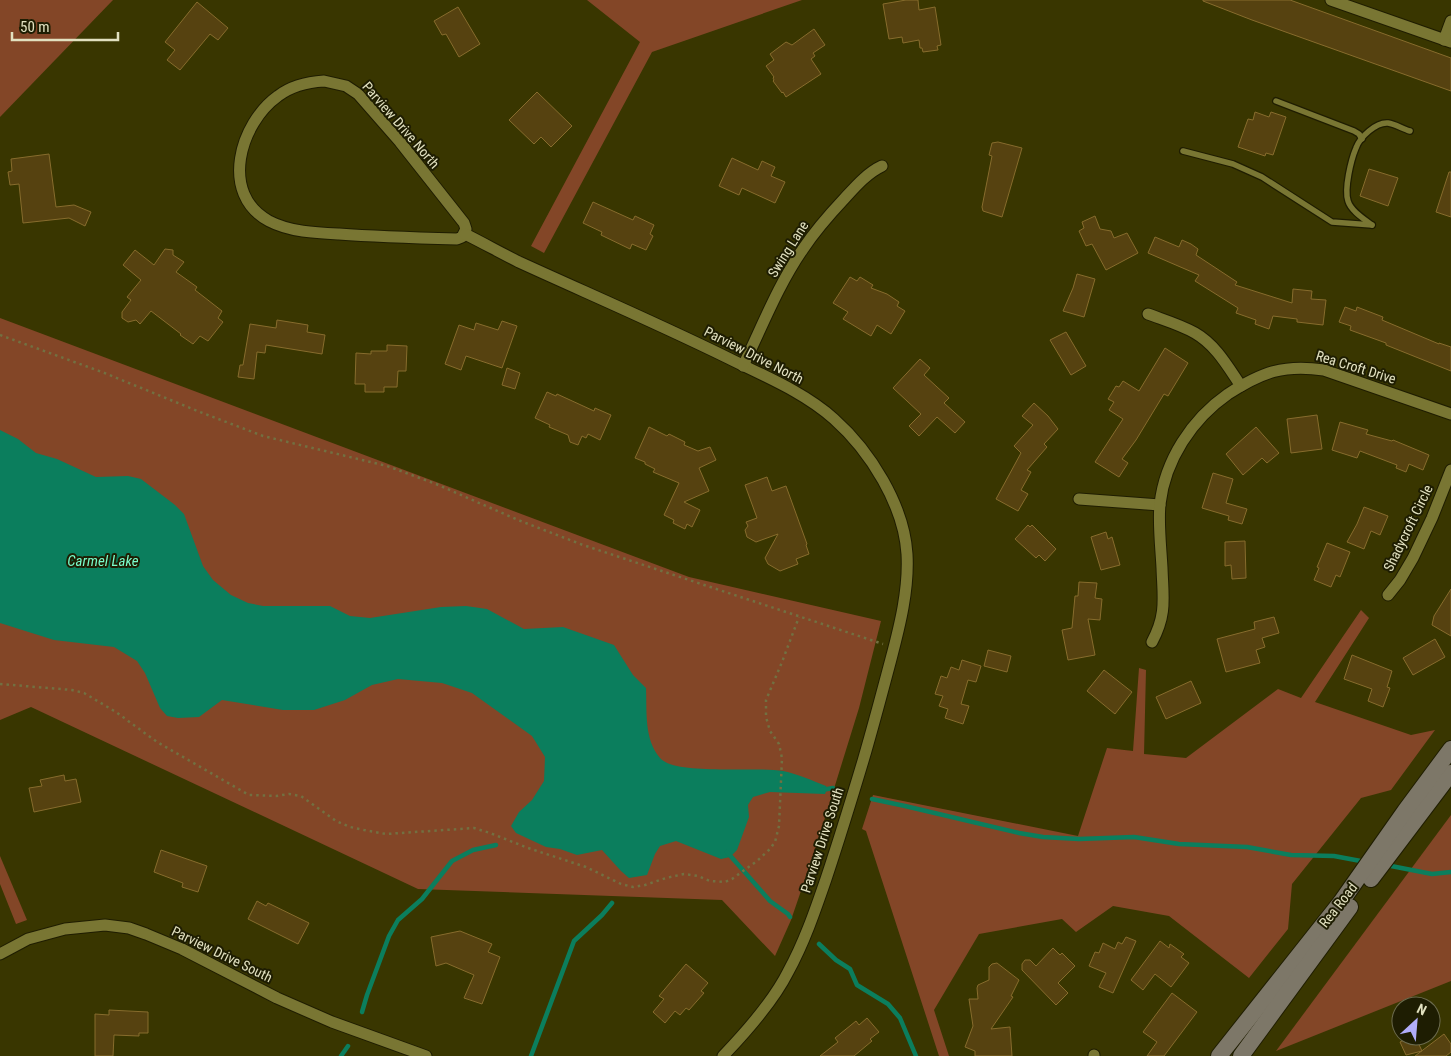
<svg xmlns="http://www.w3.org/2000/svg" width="1451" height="1056" font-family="'Roboto Condensed',sans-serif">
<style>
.green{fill:#834627}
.water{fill:#0b7e5d}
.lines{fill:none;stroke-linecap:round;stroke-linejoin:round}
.stream{stroke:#0b7e5d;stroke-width:4.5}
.building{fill:#564210;stroke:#876c2d}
.lane-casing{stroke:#1f1d00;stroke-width:8}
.street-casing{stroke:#1f1d00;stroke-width:13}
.secondary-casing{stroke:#1f1d00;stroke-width:18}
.path{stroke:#727041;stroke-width:2.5;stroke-dasharray:2.5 4;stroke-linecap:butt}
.lane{stroke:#797633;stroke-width:5.5}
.street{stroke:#797633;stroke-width:11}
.secondary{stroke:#7d7768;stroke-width:16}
.labels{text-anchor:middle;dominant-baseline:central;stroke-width:4;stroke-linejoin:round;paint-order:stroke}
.street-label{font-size:14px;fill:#e2e1c0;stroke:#1e1d02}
.water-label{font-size:15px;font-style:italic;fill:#79fccb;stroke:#1e1d02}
</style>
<rect width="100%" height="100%" fill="#393600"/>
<g class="green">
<path d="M0,0H113L0,117Z"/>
<path d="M587,0H802L652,52L544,253L531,246L640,42Z"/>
<path d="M0,318L689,577L881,621L859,708L815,850L791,920L775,956L722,900L418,889L31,707L0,720Z"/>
<path d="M1361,610L1369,618L1315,702L1411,735L1435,730L1391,790L1361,798L1292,884L1288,929L1249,978L1169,916L1113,906L1076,932L1062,919L979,934L934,1010L949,1056H939L866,831L862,829L873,795L1078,836L1107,748L1133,751L1139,668L1146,670L1144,754L1186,758L1278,689L1301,698Z"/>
<path d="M1451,815V981L1276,1051Z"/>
<path d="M0,856L27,920L16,924L0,884Z"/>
</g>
<path class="water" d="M0,430L18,439L36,453L57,459L96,477L128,476L141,479L175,505L184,514L203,566L213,580L231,595L248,603L263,606H330L350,616L370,618L441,607L466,606L487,609L524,629L563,627L614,645L633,675L646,688C647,712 644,739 660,758C675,776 757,766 783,771C798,774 813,781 826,786L827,789L825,794L770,792L753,797L748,805L749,817L737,850L730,857L721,859L676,841L660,846L655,854L647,875L629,878L621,871L602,850L577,855L560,849L546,847L516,833L511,826L519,812L532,800L544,781L545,757L532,736L472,693L442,683L398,679L372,685L345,700L314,710H283L222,700L199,717L178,718L167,716L160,708L145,673L137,661L114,647L54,640L0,623Z"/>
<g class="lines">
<g class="stream">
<path d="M822,790L833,788"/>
<path d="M872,799L905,806L1019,833L1043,837L1079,839L1134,837L1179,844L1247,847L1291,855L1334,856L1366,862"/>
<path d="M727,852L770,901L788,914L790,917"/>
<path d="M1386,865L1432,874L1451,872"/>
<path d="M819,944L836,960L850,969L857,985L888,1004L900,1018L916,1056"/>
<path d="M362,1012L367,995L389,936L398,920L422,899L452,861L473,850L496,845"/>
<path d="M341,1056L348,1046"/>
<path d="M531,1056L574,941L602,915L612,903"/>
</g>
</g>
<g class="building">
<path d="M906,0H918L919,10L935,7L941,45L937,46L938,50L923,52L922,48H920L919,40L903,43L902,37L889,39L883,4Z"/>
<path d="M1203,0H1290L1451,58V91L1252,20L1203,1Z"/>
<path d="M197,2L228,28L218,40L210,34L180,70L167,60L175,50L165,42Z"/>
<path d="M458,7L480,44L459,57L446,34L442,35L434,21Z"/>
<path d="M814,29L825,45L813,53L815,56L811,59L821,74L786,97L783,92L782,93L773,81L774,80L773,78L774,77L766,66L774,60L770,54L786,42L792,45Z"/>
<path d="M537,92L572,126L551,147L541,137L534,144L509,120Z"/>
<path d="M1255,112L1269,117L1271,112L1286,117L1273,155L1266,153L1265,156L1238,147L1248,119L1253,120Z"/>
<path d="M998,142L1022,148L1002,217L983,211L982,207L992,156L989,155L992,143Z"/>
<path d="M49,154L56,207L74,205L91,212L85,226L69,218L23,223L19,184L10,185L8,172L12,171L11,159Z"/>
<path d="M732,158L758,170L762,161L775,167L771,176L785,182L775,203L742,188L739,195L719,186Z"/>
<path d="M1369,169L1398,178L1388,206L1360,196Z"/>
<path d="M1449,172H1451V217L1436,212Z"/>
<path d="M593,202L633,220L635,216L654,225L650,234L653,236L646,250L632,244L630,249L601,235L602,232L583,223Z"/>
<path d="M1095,216L1100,229L1111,231L1114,238L1127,233L1138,253L1106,270L1092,244L1086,246L1079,231L1084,228L1082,222Z"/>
<path d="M1155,237L1179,247L1182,240L1191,244L1198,249L1196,255L1237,282L1235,285L1292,303L1293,289L1312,291L1311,299L1326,300L1323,325L1297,322V319L1273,316L1269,329L1255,324L1256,320L1236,313L1238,308L1195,281L1199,275L1148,253Z"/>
<path d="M165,249L173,250V255L184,262L176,272L197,287L195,290L222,311L218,318L223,322L208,341L200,336L193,344L180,335L181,334L151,311L140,324L136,320L128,322L122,318V312L131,300L127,297L141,280L123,265L135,250L154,265Z"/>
<path d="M1077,274L1095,279L1084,317L1063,311L1073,288Z"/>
<path d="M850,277L857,281L860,277L873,285L871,288L887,294L899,302L897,306L905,311L891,334L877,325L871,336L843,319L848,312L833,303Z"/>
<path d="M1345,307L1356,311L1357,307L1383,317L1382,320L1439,344V343L1451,347V371L1386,345V343L1350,330L1351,326L1339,322Z"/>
<path d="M277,320L308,325L307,332L325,335L322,354L266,345L265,353L257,352L254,379L238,377L240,365H243L250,324L276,328Z"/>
<path d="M502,321L517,326L502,368L466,356L461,370L445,364L459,325L474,330L476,323L498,330Z"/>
<path d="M1066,332L1086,366L1071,375L1050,340Z"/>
<path d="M387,345L407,346L406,371H398L397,387H384V392H365V384H355L356,353L371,354V351H387Z"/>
<path d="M1165,348L1188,363L1168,396L1164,394L1136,440L1122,459L1128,463L1119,477L1095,462L1123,419L1109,410L1114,402L1108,399L1116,386L1119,387L1123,381L1139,391Z"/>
<path d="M920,359L930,368L924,375L949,398L944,403L965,422L955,433L937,417L919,436L909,426L921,414L893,388Z"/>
<path d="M507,368L520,373L515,389L502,385Z"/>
<path d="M547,392L556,396L557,394L594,411L595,408L611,415L600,440L588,434L586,438L582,436L578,445L570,442L568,435L549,427L550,425L535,418Z"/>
<path d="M1034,403L1048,416L1058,429L1044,444L1047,447L1027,470L1031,472L1021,490L1028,494L1018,511L996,499L1021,453L1014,446L1033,425L1022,416Z"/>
<path d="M1317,415L1322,449L1291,453L1287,419Z"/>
<path d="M1340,422L1368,430L1366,434L1392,441L1393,440L1429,455L1423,470L1409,464L1406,472L1396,468L1397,465L1360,451L1357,458L1332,450Z"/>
<path d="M649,427L667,436L669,434L685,442L684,445L698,451L710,447L716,460L699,468L709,491L684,502L700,510L692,527L687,524L685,529L673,523L674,520L664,515L679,483L653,472L655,469L645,464V462L635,458Z"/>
<path d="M1256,427L1279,453L1267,463L1262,458L1243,475L1226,454Z"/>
<path d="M1213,473L1233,479L1226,503L1247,509L1242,524L1228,520L1229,516L1202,508Z"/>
<path d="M767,477L772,491L786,486L807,544L806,545L809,554L796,559L798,564L780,571L768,564L765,558L778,534L756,542L747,537L745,530L748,526L746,522L757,518L745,485Z"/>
<path d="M1364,507L1388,516L1380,535L1371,531L1364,549L1347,542L1357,524Z"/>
<path d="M1028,525L1030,527L1032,525L1056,549L1045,561L1039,555L1036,558L1015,539Z"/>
<path d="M1106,532L1108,539L1112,537L1120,565L1101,570L1091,537Z"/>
<path d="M1245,541L1246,578L1232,579L1231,565L1225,566V542Z"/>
<path d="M1327,543L1350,552L1340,577L1336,575L1331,587L1314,580L1319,568L1317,567Z"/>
<path d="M1079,582L1097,583L1095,598L1102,599L1100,620L1088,619L1095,655L1068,660L1062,630L1072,628L1075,596H1078Z"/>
<path d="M1451,589V636L1432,625L1434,616Z"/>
<path d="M1274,617L1279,633L1262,638L1265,647L1256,650L1260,663L1226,672L1217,639L1255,629L1254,622Z"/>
<path d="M1435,639L1445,657L1413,675L1403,658Z"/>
<path d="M988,650L1011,656L1007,672L984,666Z"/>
<path d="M1352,655L1392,671L1387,687L1390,688L1383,707L1368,701L1372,689L1344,679Z"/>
<path d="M962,660L981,666L976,682L968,680L961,704L969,706L963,724L945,718L948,709L939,706L943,696L935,694L941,676L947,678L951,667L959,670Z"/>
<path d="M1104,670L1132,692L1115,714L1087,691Z"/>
<path d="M1191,681L1201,703L1166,719L1156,697Z"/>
<path d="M64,775L65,781L76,779L81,802L34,812L29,788L42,786L40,780Z"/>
<path d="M161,850L207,866L198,892L182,887L183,883L154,872Z"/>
<path d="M257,901L266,906L268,903L309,923L298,944L248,919Z"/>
<path d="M460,931L492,944L488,952L500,957L482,1004L464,998L474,975L446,963L436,966L431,937Z"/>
<path d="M1126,937L1136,941L1113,993L1099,987L1106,973L1089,966L1095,952L1099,953L1103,943L1115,949L1118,942L1122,944Z"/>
<path d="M1160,941L1169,948L1170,944L1184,954L1181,957L1189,963L1171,987L1155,974L1143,990L1131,980Z"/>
<path d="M1053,948L1060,955L1062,953L1075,966L1058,983L1068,993L1056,1005L1022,970V964L1025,960H1030L1036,966Z"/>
<path d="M997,963L1019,980L1011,996L1013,997L991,1029L1010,1027L1012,1056H975V1051L965,1047L973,1026L969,999H978L977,988L978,985L989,980V967L992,964Z"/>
<path d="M686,964L708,983L701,991L704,993L689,1010L686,1008L680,1015L675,1011L665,1023L653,1012L664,999L659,996Z"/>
<path d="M1172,993L1197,1012L1164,1056H1147L1157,1042L1143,1032Z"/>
<path d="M109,1010L148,1012V1033H139V1036L114,1035L113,1056H95V1014L109,1015Z"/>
<path d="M867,1018L879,1032L870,1039L872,1041L854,1056H820L838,1042L835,1038L856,1021L859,1025Z"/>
<path d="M1444,1034L1451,1044V1052L1446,1056H1415Z"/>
<path d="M1412,1036H1415L1422,1051L1406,1055L1400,1042Z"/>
</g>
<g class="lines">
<defs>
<g id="lane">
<path d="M1276,101L1354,131L1359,134L1362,139"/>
<path d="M1183,151L1233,164L1262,177L1332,222L1372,225"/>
<path d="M1372,225C1364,219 1351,211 1348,201C1344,189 1351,160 1356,148C1360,137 1376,122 1388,123C1395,124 1403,129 1410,131"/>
</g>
<g id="street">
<path d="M1331,0L1451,42"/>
<path d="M1444,40L1451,21"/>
<path d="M324,81L346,86L358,94L400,142L464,223L466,229L462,237L457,239C418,238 379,237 339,234C316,233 290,232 269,221C219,194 240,123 278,96C291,86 308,82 324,81Z"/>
<path d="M465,234C483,243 501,253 519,262C589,294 659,324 728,358C764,376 804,392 834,419C870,451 904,505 907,554C909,589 900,625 891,659C882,693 873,727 863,761C851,801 839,840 826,879C815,911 804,943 788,972C773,1002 746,1032 723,1056"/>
<path d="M1148,314C1164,320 1181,325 1195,333C1216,345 1228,367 1241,386"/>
<path d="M743,366C762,327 778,285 803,249C815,231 829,215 844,199C855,187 867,173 882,166"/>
<path d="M1079,499L1160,505"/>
<path d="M1388,595L1400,580L1413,558L1432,518L1451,470"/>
<path d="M1152,642C1167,614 1163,598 1162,568C1161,548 1158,524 1160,504C1165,460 1192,419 1228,394C1262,372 1284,364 1324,370L1451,414"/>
<path d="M0,954L28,939L65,929L105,925L129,928L146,934L182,949L277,998L332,1022L426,1056"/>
<path d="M1094,1055V1056"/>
</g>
<g id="secondary">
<path d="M1371,879L1451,773"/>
<path d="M1219,1056L1341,902L1405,811L1451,749"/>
<path d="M1241,1056L1350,907"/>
</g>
</defs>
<use href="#lane" class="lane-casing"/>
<use href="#street" class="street-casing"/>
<use href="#secondary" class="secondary-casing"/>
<g class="path">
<path d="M0,335L102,372L200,412L263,436L387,466L436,484L518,520L583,545L883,644"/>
<path d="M0,684L72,690L84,693L116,712L157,742L249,795L276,796L289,794L301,796L336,821L350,827L364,830L386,834L474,828L490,833L528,848L586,867L621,884L633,887L645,885L666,878L684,874L698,876L710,881L725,882L732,879L757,861L770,849L775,842L779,826L782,758L779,744L770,731L766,717V700L782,662L799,617"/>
</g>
<use href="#lane" class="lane"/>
<use href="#street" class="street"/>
<use href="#secondary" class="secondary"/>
</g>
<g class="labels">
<g class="street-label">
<text transform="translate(401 125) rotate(49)">Parview Drive North</text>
<text transform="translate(788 249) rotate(-58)">Swing Lane</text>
<text transform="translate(754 355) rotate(27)">Parview Drive North</text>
<text transform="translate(1356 367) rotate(17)">Rea Croft Drive</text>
<text transform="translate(1408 528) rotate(-64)">Shadycroft Circle</text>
<text transform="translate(822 840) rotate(-72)">Parview Drive South</text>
<text transform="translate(1338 905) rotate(-52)">Rea Road</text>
<text transform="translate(222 954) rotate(26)">Parview Drive South</text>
</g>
<g class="water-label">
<text x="103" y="561">Carmel Lake</text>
</g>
</g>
<g transform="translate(1416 1021) rotate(26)"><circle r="24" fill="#1e1d02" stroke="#6c6b4e"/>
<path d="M0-4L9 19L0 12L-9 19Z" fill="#b1adfa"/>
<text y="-8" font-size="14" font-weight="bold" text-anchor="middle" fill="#e2e1c0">N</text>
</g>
<path d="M12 32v8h106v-8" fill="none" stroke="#e2e1c0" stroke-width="2.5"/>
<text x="20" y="32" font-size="15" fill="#e2e1c0" stroke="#1e1d02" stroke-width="4" paint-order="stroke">50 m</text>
</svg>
